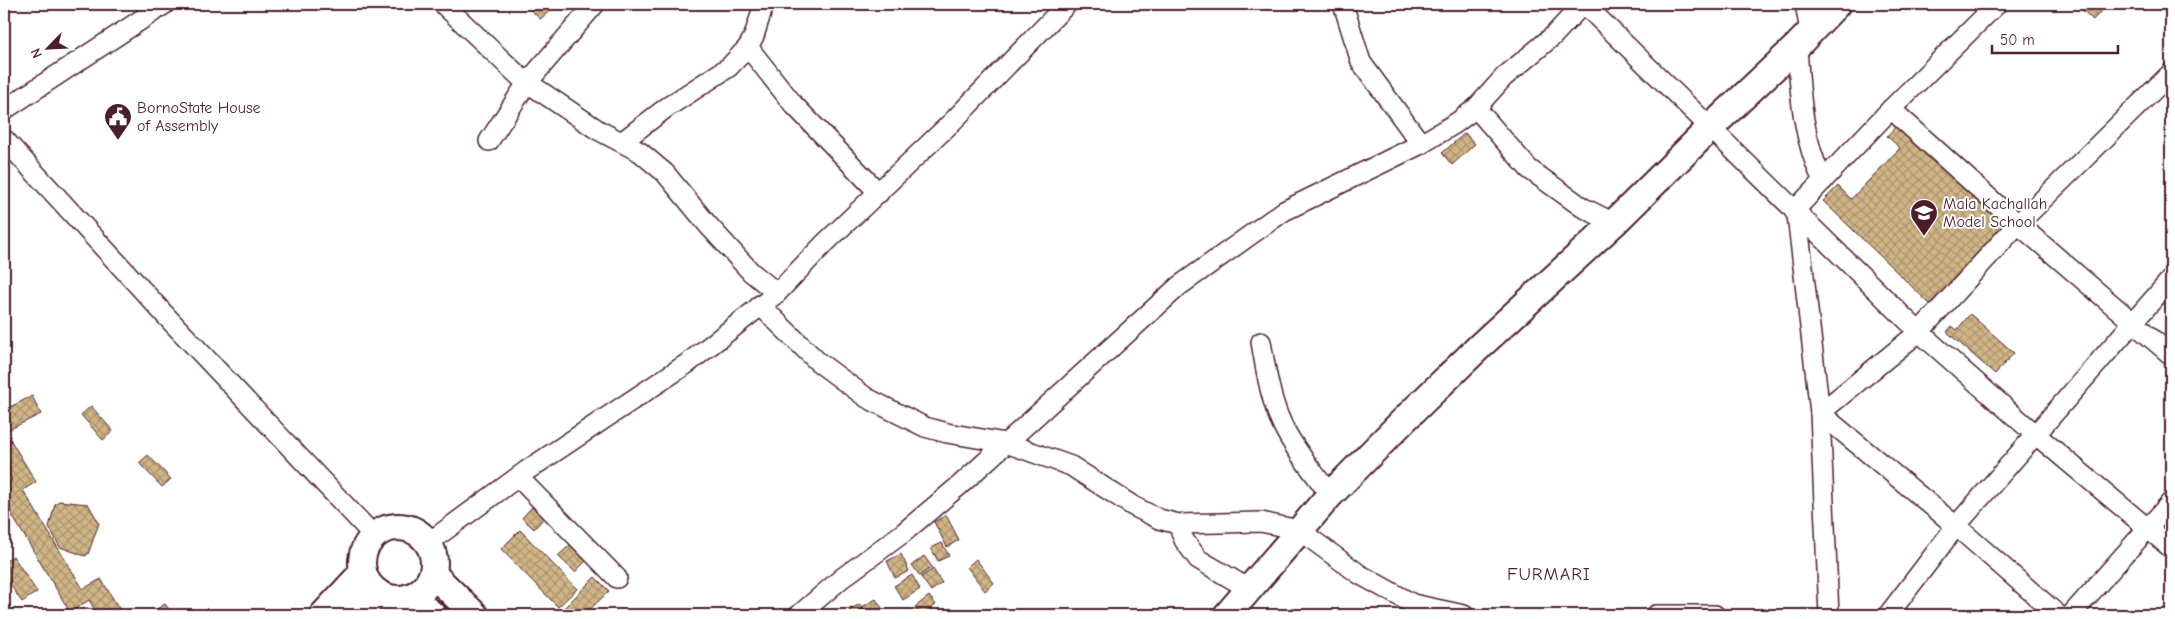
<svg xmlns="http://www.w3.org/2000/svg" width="2175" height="619" font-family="'Comic Neue',sans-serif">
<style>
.building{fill:url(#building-cross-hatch);stroke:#4a1f2b}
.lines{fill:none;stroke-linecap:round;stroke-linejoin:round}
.street-casing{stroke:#4a1f2b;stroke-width:22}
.secondary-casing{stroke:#4a1f2b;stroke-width:30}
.street{stroke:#fff;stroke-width:19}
.secondary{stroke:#fff;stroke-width:26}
.labels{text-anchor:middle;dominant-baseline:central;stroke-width:4;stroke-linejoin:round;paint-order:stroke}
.poi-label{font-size:16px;fill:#4a1f2b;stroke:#fff;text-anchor:start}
.neighbourhood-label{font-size:18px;letter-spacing:1px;fill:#4a1f2b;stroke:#fff}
</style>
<defs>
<pattern id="building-cross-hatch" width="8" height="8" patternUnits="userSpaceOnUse" patternTransform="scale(1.25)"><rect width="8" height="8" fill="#d0b686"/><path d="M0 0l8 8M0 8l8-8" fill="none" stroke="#ab936e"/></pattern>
</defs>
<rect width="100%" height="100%" fill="#fff"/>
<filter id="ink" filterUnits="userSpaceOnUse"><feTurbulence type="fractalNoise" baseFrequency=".02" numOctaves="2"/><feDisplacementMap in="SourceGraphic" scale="10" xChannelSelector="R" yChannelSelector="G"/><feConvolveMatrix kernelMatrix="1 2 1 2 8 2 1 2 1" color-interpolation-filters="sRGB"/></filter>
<g filter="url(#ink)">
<g class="building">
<path d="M525,4H544L551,10L540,19Z"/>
<path d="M2076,4H2100L2104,8L2093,20Z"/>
<path d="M1900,122L2006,224L1930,304L1823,201L1838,186L1851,199L1900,148L1887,136Z"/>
<path d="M1465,133L1475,144L1452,165L1442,153Z"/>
<path d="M1970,314L2014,353L1995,374L1947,332L1952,326L1957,330Z"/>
<path d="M32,396L41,414L6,431L4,410Z"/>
<path d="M91,406L113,431L103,440L81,415Z"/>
<path d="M8,436L36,482L23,490L83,589L101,579L123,615H98L89,600L70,612L4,502V485L12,480L4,466V438Z"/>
<path d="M148,455L171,479L162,487L139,463Z"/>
<path d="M59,501L88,504L99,523L88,554L85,556L60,547L49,527L55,504Z"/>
<path d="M532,507L544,518L534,529L522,518Z"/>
<path d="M946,515L959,540L947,547L934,522Z"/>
<path d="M520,530L577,589L558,607L501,549Z"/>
<path d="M942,543L949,556L938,561L931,548Z"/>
<path d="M571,544L587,560L575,572L558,556Z"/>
<path d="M901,554L909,571L895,578L887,561Z"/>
<path d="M13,556L37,592L22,602L4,575V562Z"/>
<path d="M924,556L932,567L920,576L912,565Z"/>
<path d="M976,559L994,583L985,591L967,567Z"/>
<path d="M933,569L942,583L931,591L921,577Z"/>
<path d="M912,575L920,589L903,600L894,586Z"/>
<path d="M595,577L609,591L584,615H573L565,607Z"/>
<path d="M929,596L936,605L921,615L915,607Z"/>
<path d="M876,599L885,613L881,615H868L862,607Z"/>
<path d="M165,604L173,615H147Z"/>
<path d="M860,604L865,615H852L849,610Z"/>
<path d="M915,609L919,615H907Z"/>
</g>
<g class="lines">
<defs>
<g id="street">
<path d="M443,4L522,79L598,130L640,152L665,173L708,225L751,272L777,293"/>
<path d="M1343,4L1361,62L1421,144"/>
<path d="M1584,4L1919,332L2035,434L2171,548"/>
<path d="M1805,4L1810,31"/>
<path d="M1797,46C1800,93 1802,138 1823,181"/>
<path d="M748,47L793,104L879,193"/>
<path d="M1476,108L1529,169L1582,207L1614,223"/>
<path d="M1891,109L2018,224L2171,355"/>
<path d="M4,110L165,4"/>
<path d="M4,139L167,317L374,536"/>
<path d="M489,141L527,83L595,4"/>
<path d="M623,141L666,108L729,67L748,47L754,36L764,4"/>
<path d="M1794,211L1891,109L1997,4"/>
<path d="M1797,215L1820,413L1829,615"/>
<path d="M760,305L817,361L867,398L925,427L947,433L1006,443L1071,466L1133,506L1159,519L1178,524L1261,522L1299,530L1359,574L1413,604L1464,615"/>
<path d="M1261,342C1266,370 1270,399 1282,424C1294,450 1314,472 1330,495"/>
<path d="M519,478L617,578"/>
<path d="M1178,524L1184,540L1198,559L1249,589"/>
<path d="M428,543L526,471L688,363L777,293L823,245L951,123L1067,4"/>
<path d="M799,615L842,578L903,533L960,485L1179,286L1284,211L1421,144L1456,123L1476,108L1504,77L1553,36L1583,4"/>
<path d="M1656,615H1715"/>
<path d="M1888,615L1956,526L2171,279"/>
<path d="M2058,615L1956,526L1820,413L1919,332L2018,224L2171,73"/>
<path d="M2071,615L2171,502"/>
</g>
<g id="secondary">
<circle cx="398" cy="563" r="36"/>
<path d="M433,574L475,615"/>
<path d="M411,598L433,615"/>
<path d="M323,615L363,572"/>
<path d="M347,615L379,595"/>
<path d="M1227,615L1330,495L1408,416L1481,345L1614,223L1710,128L1797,46L1837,4"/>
</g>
</defs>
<use href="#street" class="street-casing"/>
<use href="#secondary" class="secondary-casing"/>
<use href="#street" class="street"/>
<use href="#secondary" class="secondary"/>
</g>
</g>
<defs>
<symbol id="civic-pin" viewBox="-11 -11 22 30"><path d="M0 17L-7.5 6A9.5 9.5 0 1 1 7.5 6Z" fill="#4a1f2b" stroke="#fff"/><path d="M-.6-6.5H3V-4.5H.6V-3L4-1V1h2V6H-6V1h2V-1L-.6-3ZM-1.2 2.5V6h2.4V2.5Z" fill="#fff"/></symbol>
<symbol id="school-pin" viewBox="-11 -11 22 30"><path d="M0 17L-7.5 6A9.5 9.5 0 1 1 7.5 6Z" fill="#4a1f2b" stroke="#fff"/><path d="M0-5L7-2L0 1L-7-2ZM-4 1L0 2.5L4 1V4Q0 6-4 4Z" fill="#fff"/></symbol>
</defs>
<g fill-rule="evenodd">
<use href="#civic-pin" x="102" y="101" width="32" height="43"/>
<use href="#school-pin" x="1908" y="197" width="32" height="43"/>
</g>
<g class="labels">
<g class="poi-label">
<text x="137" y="108">BornoState House<tspan x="137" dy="18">of Assembly</tspan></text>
<text x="1943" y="204">Mala Kachallah<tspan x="1943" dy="18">Model School</tspan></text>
</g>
<g class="neighbourhood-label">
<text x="1549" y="574">FURMARI</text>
</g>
</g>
<rect width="2175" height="619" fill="none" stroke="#fff" stroke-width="20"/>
<rect x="10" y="10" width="2155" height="599" fill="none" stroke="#4a1f2b" stroke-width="2" filter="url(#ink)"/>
<g transform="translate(48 48) rotate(246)" stroke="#ffffff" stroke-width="4" paint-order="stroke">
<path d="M0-4L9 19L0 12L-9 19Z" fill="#4a1f2b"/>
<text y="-8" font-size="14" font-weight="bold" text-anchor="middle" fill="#4a1f2b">N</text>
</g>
<path d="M1992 45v8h126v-8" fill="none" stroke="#4a1f2b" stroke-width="2.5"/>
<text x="2000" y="45" font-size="15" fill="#4a1f2b" stroke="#ffffff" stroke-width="4" paint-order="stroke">50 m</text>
</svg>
